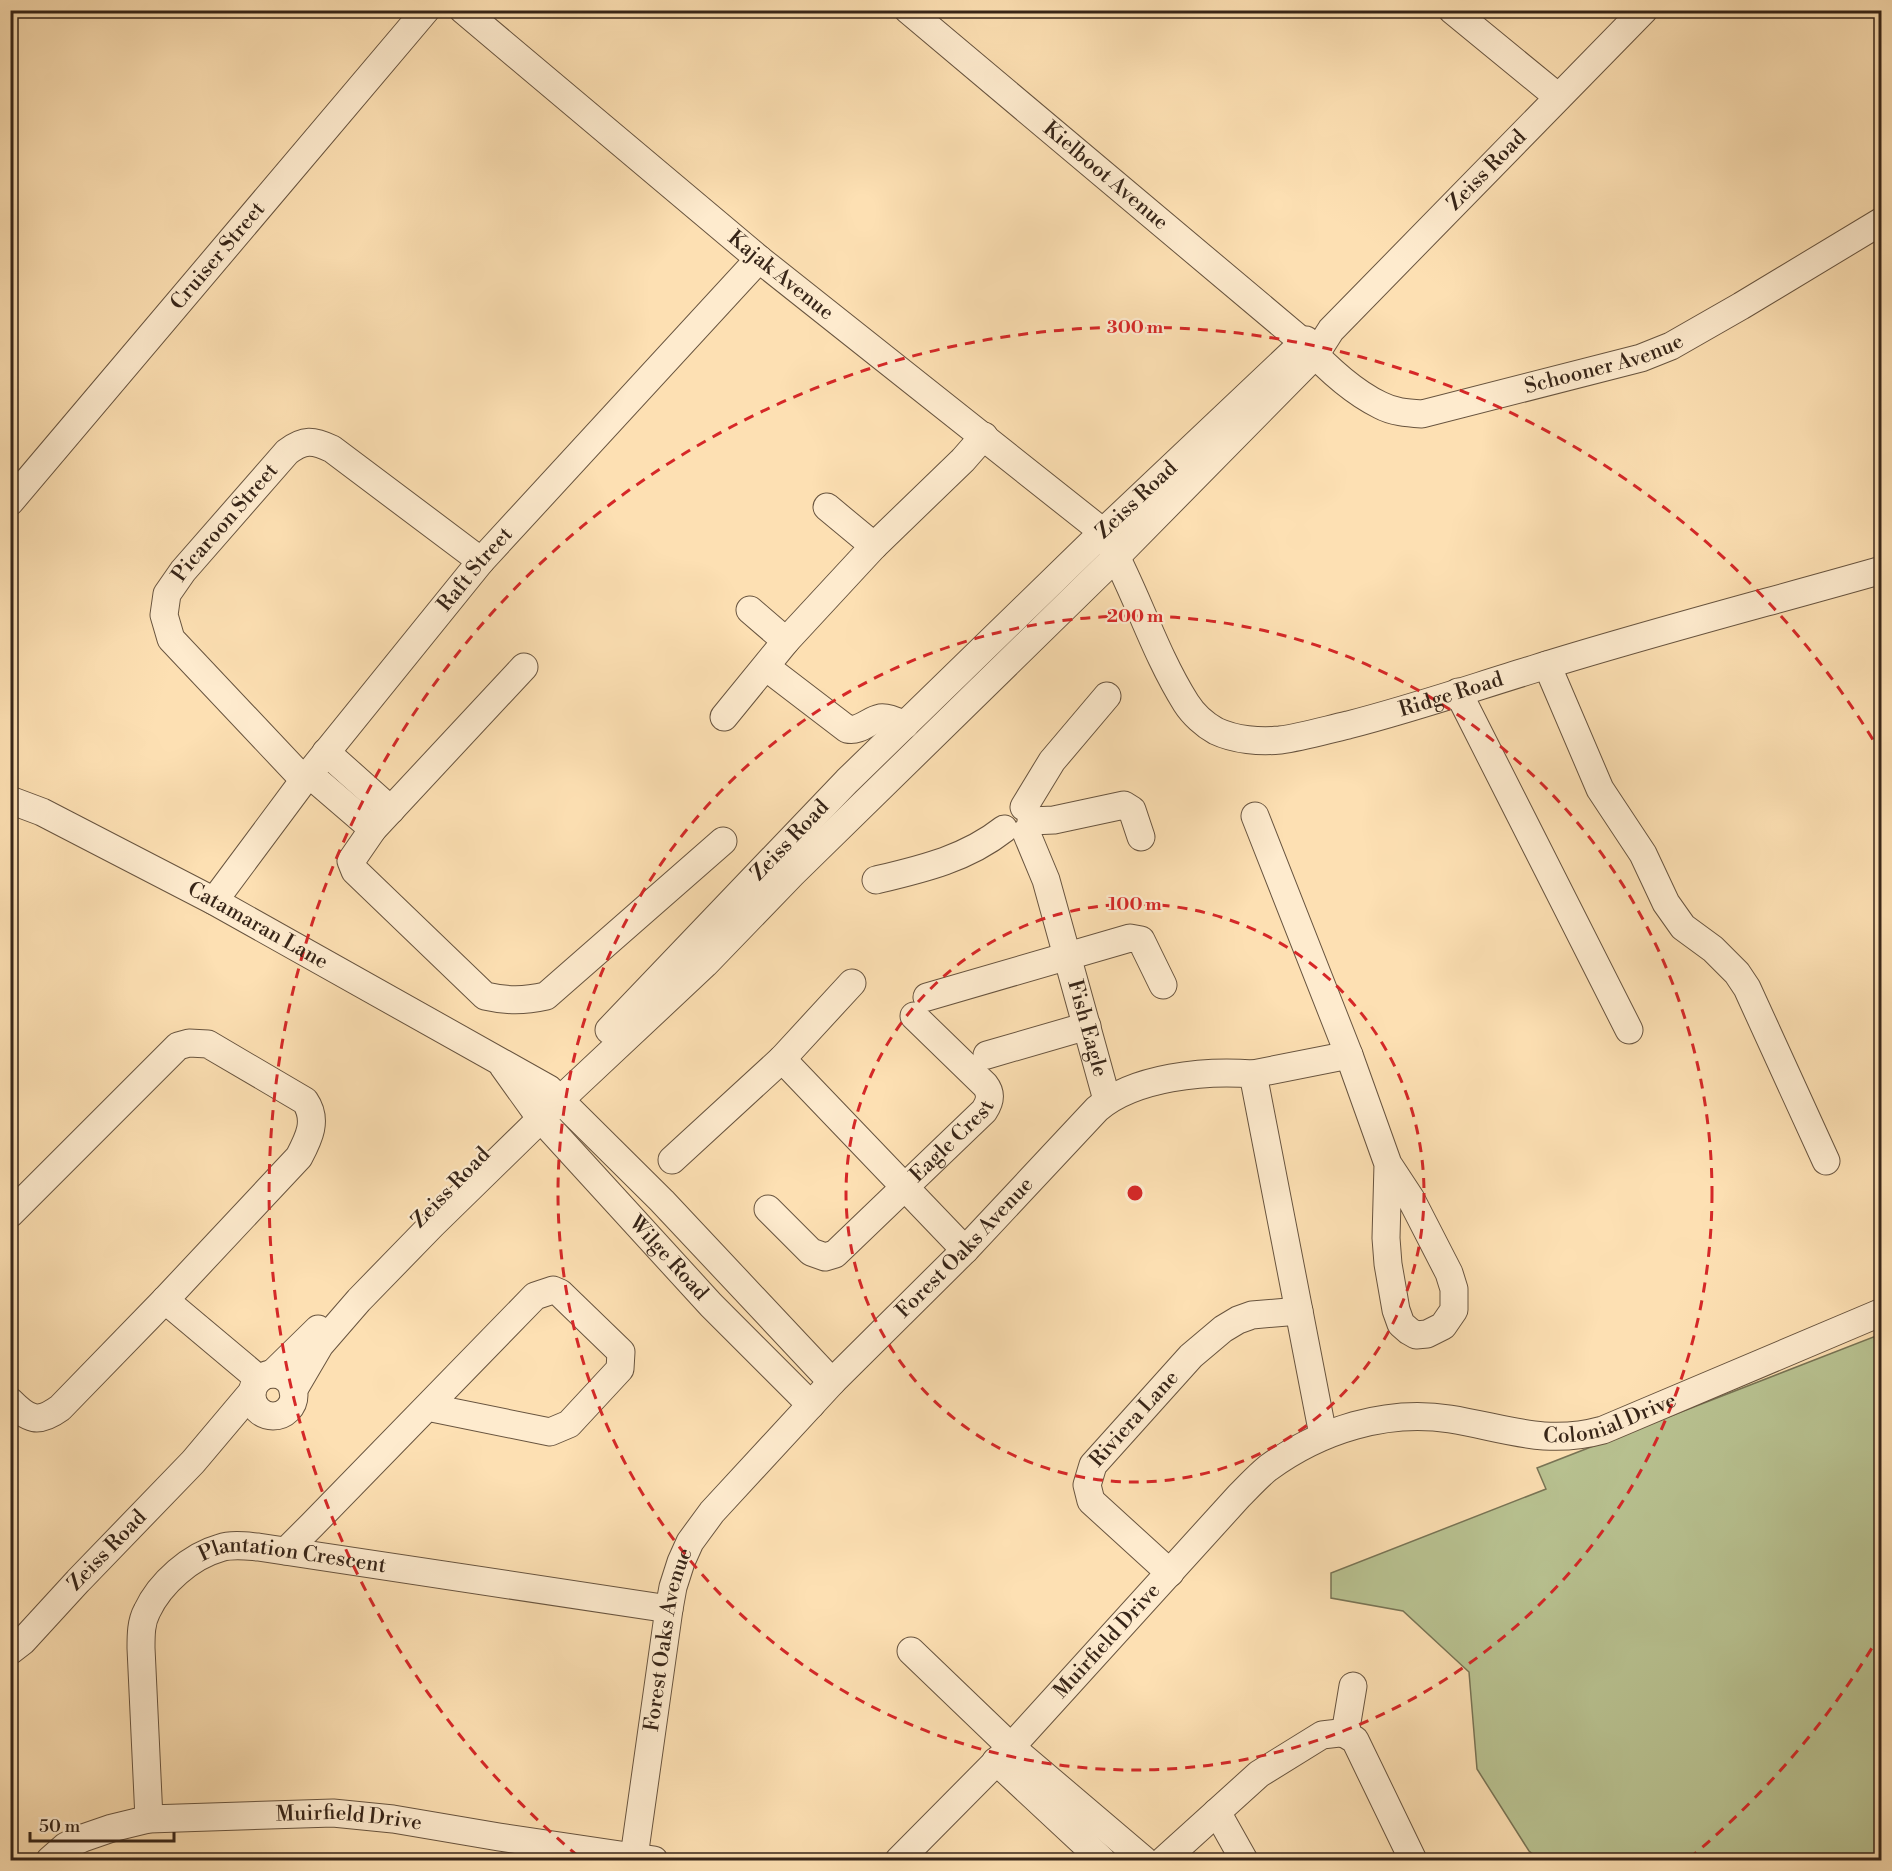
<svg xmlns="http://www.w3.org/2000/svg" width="1892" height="1871" font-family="'Libre Bodoni',serif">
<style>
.green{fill:#b9c392;stroke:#787455;stroke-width:1.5}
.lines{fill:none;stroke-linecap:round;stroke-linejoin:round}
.minor-casing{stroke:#68543f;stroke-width:29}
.minor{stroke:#feebce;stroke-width:27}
.ring{fill:none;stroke:#d62828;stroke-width:3;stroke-dasharray:10 8}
.labels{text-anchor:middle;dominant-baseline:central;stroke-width:4.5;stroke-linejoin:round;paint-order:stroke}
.street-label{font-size:21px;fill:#372518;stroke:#feebce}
.centre{fill:#d62828;stroke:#feebce;stroke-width:3}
.ring-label{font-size:18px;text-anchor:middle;font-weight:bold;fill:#d62828;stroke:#feebce;stroke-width:4.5;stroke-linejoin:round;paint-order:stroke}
</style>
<rect width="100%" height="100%" fill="#fde0b3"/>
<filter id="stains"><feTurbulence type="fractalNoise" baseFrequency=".00333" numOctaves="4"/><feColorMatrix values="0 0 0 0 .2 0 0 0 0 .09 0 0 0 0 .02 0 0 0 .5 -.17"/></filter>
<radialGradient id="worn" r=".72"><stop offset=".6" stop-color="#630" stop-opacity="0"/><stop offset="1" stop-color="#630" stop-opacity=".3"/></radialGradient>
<path class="green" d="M1881,1334V1860H1540L1529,1851L1477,1769L1469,1672L1403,1611L1331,1598V1573L1546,1489L1537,1468Z"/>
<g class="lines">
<defs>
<g id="minor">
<path id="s1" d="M463,10L759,259L1103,532C1135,587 1152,649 1186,703C1193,714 1205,725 1216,731C1235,740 1260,742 1280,740C1303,737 1326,730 1348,725C1411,709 1472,688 1534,669C1649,633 1766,603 1882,570"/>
<path id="s2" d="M908,10L1303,342C1324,365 1351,391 1380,405C1393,412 1407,413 1422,414L1641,358L1671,346L1741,306L1882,221"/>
<path d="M1452,10L1558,97"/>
<path id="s3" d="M10,502L426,10"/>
<path d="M827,507L874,546"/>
<path d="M750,610L786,641"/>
<path d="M1547,665L1600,789L1643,854L1666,903L1683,927L1713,949L1737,973L1747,988L1826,1161"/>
<path d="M524,667L373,829L351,861L355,871L485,996C507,1001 524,1001 546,996L723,841"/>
<path d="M766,667L847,729C860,732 869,720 880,718C889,717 897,722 905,725"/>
<path d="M1458,692L1629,1030"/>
<path d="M724,717L786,641L874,546L963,460L984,436"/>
<path d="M326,752L391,810"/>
<path d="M309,774L373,829"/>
<path id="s4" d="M304,780L171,639L164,615L167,594L183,571L287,452C304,439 313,440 332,449L481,561"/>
<path id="s5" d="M10,800L42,812L214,901L549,1089L662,1201L832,1382"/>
<path d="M1024,807L1052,761L1107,696"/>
<path d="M1255,816L1349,1055L1388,1164L1411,1199L1449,1273L1454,1289V1310L1443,1326L1427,1334L1416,1335L1409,1331L1401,1324L1396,1310L1388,1264L1386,1238L1388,1164"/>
<path d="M1031,821L1054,820L1124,805L1132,810L1141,837"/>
<path id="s6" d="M1026,832L1046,880L1107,1100"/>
<path d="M876,880C922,869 966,859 1004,829"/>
<path id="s7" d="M214,901L304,780L481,561L759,259"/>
<path d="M927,997L1130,938L1141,940L1163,985"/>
<path id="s8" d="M609,1030L847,781L1103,532L1306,340"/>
<path d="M987,1055L1087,1026"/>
<path d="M782,1059L965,1250"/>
<path id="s9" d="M503,1066L541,1119L711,1305L811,1405"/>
<path d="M1253,1074L1349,1055"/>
<path d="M672,1160L782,1059L852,983"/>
<path id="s10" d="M768,1209L811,1252L825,1257L835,1254L984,1111C990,1102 992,1094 985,1085L914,1016"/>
<path d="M10,1214L178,1046L189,1043L208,1044L305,1101C318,1120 309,1138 299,1157L165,1300L60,1408C38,1424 29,1420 10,1401"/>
<path d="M165,1300L259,1379"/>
<path d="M272,1374L318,1329"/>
<circle cx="273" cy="1395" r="21"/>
<path id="s11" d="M293,1391L320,1345L359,1300L432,1225L561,1099L705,964L792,874L1117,556L1315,355L1331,330L1644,10"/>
<path d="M286,1551L312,1525L535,1296L553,1290L560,1293L621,1352L620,1369L569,1424L550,1432L427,1407"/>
<path id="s12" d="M1170,1573L1091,1501L1087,1485L1093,1465L1191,1356L1223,1329L1238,1320L1252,1315L1299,1311"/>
<path id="s13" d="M10,1651L23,1641L78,1581L193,1462L252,1392"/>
<path d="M911,1651L1011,1747L1144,1860"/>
<path d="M1353,1686L1345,1734L1355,1740L1413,1860"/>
<path d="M996,1761L1102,1860"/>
<path d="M1217,1812L1244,1860"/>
<path id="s14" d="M149,1819L141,1648C141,1635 141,1622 147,1611C160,1583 191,1556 220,1548C232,1544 246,1546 258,1547L669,1609"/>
<path id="s15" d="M634,1857L669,1609L673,1587L681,1562L690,1542L712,1512L832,1382L965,1250L1097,1109C1134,1077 1205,1070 1253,1074L1323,1435"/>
<path id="s16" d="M50,1860L66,1846L83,1838L112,1828L149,1819L333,1813L393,1819L499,1837L654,1860"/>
<path id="s17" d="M899,1860L1011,1747L1239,1496C1248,1487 1258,1476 1268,1468C1320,1430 1386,1409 1450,1419C1506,1428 1545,1446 1603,1430L1882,1312"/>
<path d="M1164,1860L1259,1774L1322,1735L1339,1733L1345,1734"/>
</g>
</defs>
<use href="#minor" class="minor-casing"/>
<use href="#minor" class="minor"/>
</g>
<g class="ring">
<circle cx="1135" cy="1193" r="289"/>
<circle cx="1135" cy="1193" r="577"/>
<path d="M1881 1633A866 866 0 0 1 1692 1856M578 1856A866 866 0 1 1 1881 753"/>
</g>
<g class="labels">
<g class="street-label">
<text stroke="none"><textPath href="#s11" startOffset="1710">Zeiss Road</textPath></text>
<text stroke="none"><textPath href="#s2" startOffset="258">Kielboot Avenue</textPath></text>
<text stroke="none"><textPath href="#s3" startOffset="322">Cruiser Street</textPath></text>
<text stroke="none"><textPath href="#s1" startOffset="414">Kajak Avenue</textPath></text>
<text stroke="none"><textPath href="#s2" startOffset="848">Schooner Avenue</textPath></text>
<text stroke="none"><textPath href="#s8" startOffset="748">Zeiss Road</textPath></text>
<text stroke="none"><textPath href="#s4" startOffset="332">Picaroon Street</textPath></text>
<text stroke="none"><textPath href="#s7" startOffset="422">Raft Street</textPath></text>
<text stroke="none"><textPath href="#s1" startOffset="1300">Ridge Road</textPath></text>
<text stroke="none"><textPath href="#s8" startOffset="262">Zeiss Road</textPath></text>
<text stroke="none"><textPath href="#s5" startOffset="278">Catamaran Lane</textPath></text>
<text stroke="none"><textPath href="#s6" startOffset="206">Fish Eagle</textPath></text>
<text stroke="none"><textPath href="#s10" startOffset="249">Eagle Crest</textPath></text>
<text transform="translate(451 1188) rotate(-46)">Zeiss Road</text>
<text stroke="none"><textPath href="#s15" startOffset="724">Forest Oaks Avenue</textPath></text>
<text stroke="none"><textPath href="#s9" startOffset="254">Wilge Road</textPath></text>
<text stroke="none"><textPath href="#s17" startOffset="896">Colonial Drive</textPath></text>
<text stroke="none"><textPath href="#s12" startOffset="206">Riviera Lane</textPath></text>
<text stroke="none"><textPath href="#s13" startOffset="140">Zeiss Road</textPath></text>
<text stroke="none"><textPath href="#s14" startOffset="381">Plantation Crescent</textPath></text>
<text stroke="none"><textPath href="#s15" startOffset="220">Forest Oaks Avenue</textPath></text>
<text stroke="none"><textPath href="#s17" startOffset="302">Muirfield Drive</textPath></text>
<text stroke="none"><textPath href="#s16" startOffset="309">Muirfield Drive</textPath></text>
</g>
</g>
<circle cx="1135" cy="1193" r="9" class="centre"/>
<g class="ring-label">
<text x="1135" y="333">300 m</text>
<text x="1135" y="622">200 m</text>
<text x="1135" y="910">100 m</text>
</g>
<rect width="1892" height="1871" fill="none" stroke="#fde0b3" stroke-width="36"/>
<rect x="12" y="12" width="1868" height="1847" fill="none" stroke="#372518" stroke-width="3"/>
<rect x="18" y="18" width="1856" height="1835" fill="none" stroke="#372518" stroke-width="1.5"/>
<path d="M30 1832v9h144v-9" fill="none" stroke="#372518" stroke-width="3"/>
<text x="39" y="1832" font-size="18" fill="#372518" stroke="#feebce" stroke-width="4.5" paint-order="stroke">50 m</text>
<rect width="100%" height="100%" filter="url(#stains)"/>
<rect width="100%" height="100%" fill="url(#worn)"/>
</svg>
